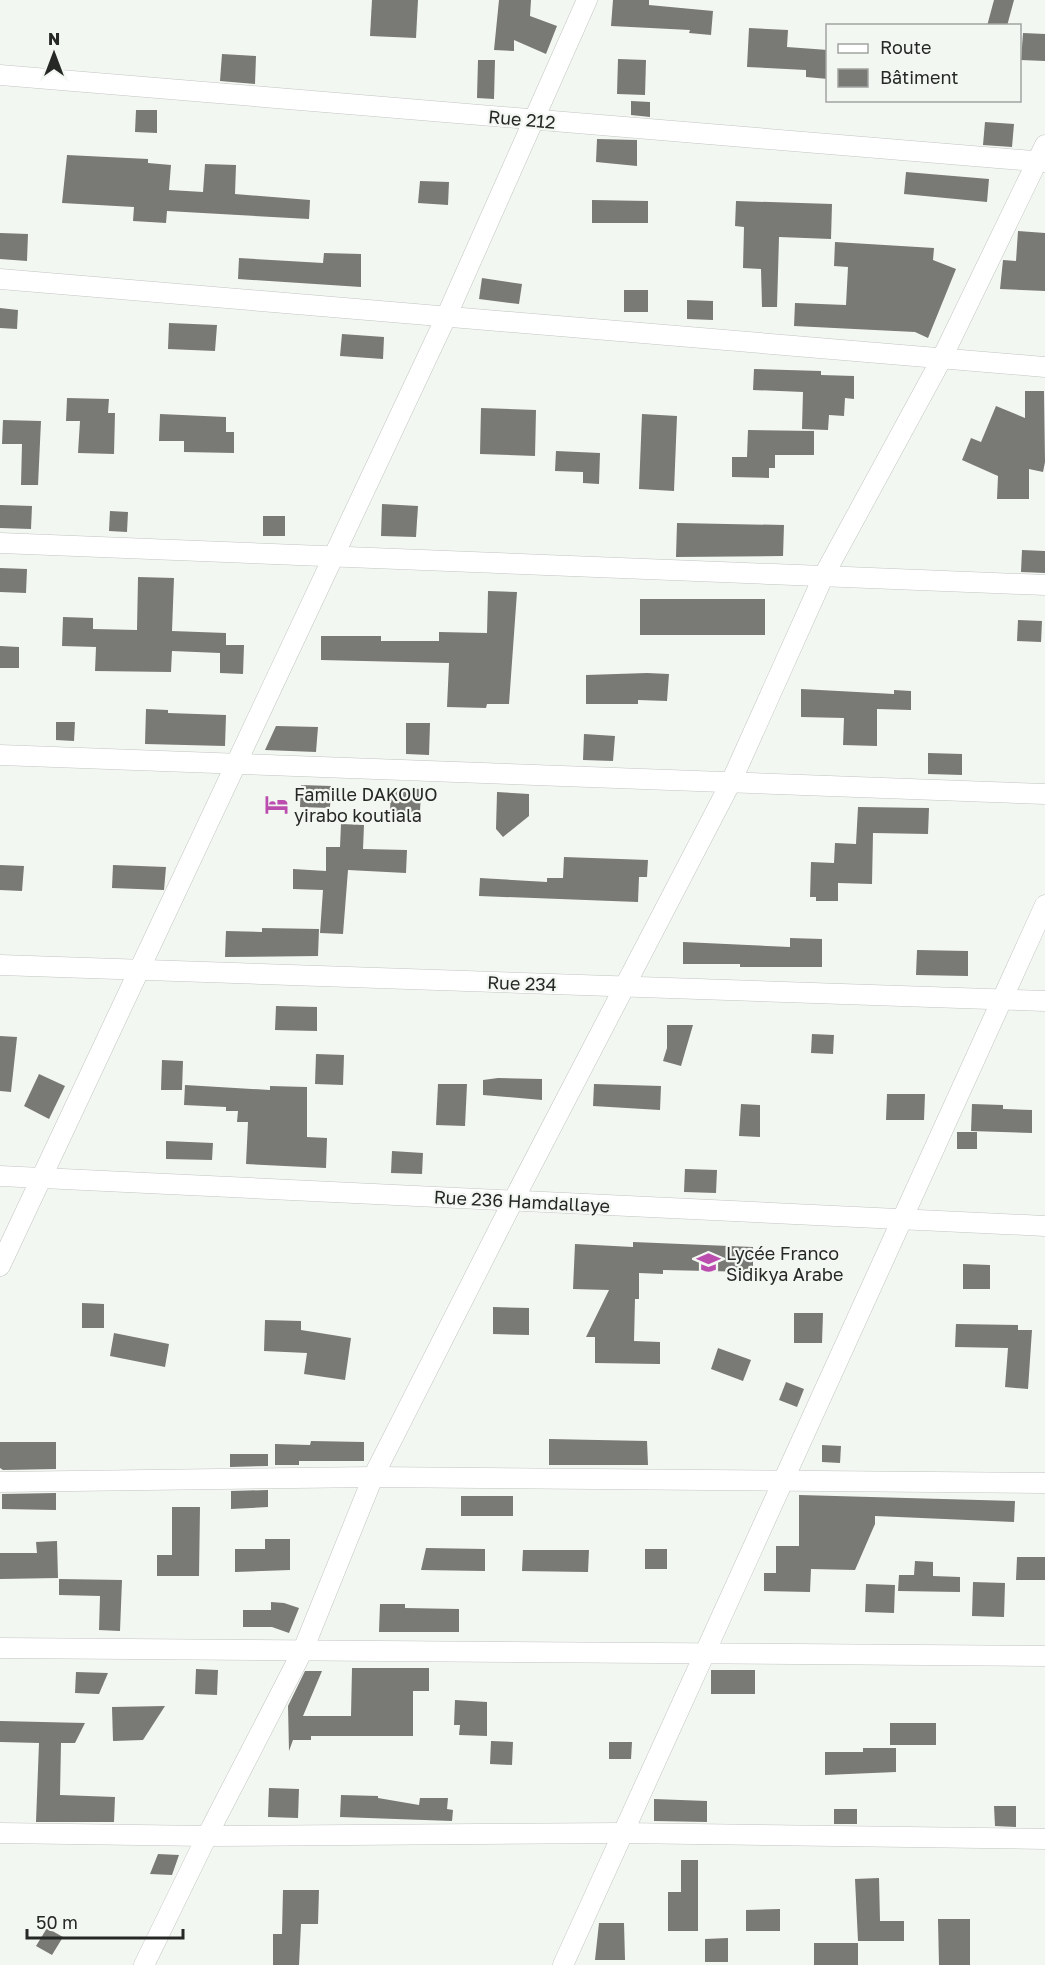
<svg xmlns="http://www.w3.org/2000/svg" width="1045" height="1965" font-family="'Golos Text',sans-serif">
<style>
.building{fill:#797975}
.lines{fill:none;stroke-linecap:round;stroke-linejoin:round}
.minor-casing{stroke:#c1c5c1;stroke-width:21}
.minor{stroke:#fff;stroke-width:20}
.labels{text-anchor:middle;dominant-baseline:central;stroke-width:4.5;stroke-linejoin:round;paint-order:stroke}
.street-label{font-size:18px;fill:#262826;stroke:#f3f7f2}
.poi-label{font-size:18px;fill:#262826;stroke:#f3f7f2;text-anchor:start}
</style>
<rect width="100%" height="100%" fill="#f3f7f2"/>
<g class="building">
<path d="M372,0H418L416,38L370,36Z"/>
<path d="M499,0H531L530,16L557,26L546,54L514,40V51L494,50Z"/>
<path d="M613,0H649V5L713,11L711,35L689,33L690,30L611,26Z"/>
<path d="M994,0H1014L1007,26H987Z"/>
<path d="M749,28L788,30L787,47L828,50V79L806,77V70L747,67Z"/>
<path d="M1023,33L1045,34V61L1021,60Z"/>
<path d="M222,54L256,56L255,84L220,81Z"/>
<path d="M618,59L646,60L645,95L617,94Z"/>
<path d="M478,60H495L494,99L477,98Z"/>
<path d="M631,101L650,102V117L631,115Z"/>
<path d="M136,110H157V133L135,132Z"/>
<path d="M985,122L1014,124L1012,147L983,145Z"/>
<path d="M597,139L637,140V166L596,162Z"/>
<path d="M67,155L148,159V163L171,165L169,190L203,192L205,164L236,165L235,194L310,200L309,219L167,211L166,223L133,221L134,207L62,203Z"/>
<path d="M906,172L989,179L987,202L904,194Z"/>
<path d="M420,181L449,182L448,205L418,203Z"/>
<path d="M592,200L648,201V223H592Z"/>
<path d="M736,201L832,204L831,239L779,237L777,307H762L761,269L743,268L744,227L735,226Z"/>
<path d="M1018,231L1045,233V291L1000,289L1003,260L1016,261Z"/>
<path d="M0,233L28,234L27,261L0,259Z"/>
<path d="M835,242L934,248L933,260L956,269L928,338L915,332L794,326L795,303L846,305L848,267L834,266Z"/>
<path d="M324,253L361,254V287L238,279L239,258L323,263Z"/>
<path d="M482,278L522,284L519,304L479,299Z"/>
<rect x="624" y="290" width="24" height="22"/>
<path d="M687,300L713,301V320L687,319Z"/>
<path d="M0,308L18,310L17,329L0,328Z"/>
<path d="M169,323L217,325L215,351L168,349Z"/>
<path d="M342,334L384,337L383,359L340,356Z"/>
<path d="M754,369L821,371V375L854,376V399L845,398L844,416L829,415L828,430L802,429L803,392L753,390Z"/>
<path d="M1025,391H1044L1045,462L1043,472L1029,469V499H997L998,476L962,460L971,438L981,442L996,406L1025,418Z"/>
<path d="M67,398L109,399L108,413H115L114,454L78,453L80,421H66Z"/>
<path d="M481,408L536,410L535,456L480,454Z"/>
<path d="M160,414L226,417V432H234V453L184,452V441H159Z"/>
<path d="M642,414L677,416L674,491L639,489Z"/>
<path d="M3,420L41,421L38,485H21L22,444H2Z"/>
<path d="M748,430L814,431V455H775V468H769V478L732,477V457H747Z"/>
<path d="M556,451L600,453L599,484L583,483V472L555,471Z"/>
<path d="M382,504L418,506L416,537L381,536Z"/>
<path d="M0,505L32,506L31,529L0,528Z"/>
<path d="M110,511L128,512L127,532L109,531Z"/>
<rect x="263" y="516" width="22" height="20"/>
<path d="M677,523L784,525L783,556L676,557Z"/>
<path d="M1022,550L1045,551V573L1021,572Z"/>
<path d="M0,568L27,569L26,593L0,592Z"/>
<path d="M138,577L174,578L172,631L226,633V645H244L243,674L220,673V653L172,651L171,672L95,671L96,647L62,646L63,617L93,618V629L137,630Z"/>
<path d="M488,591L517,592L509,704H487L486,708L447,707L449,663L321,660V636H381V641H439V632L487,633Z"/>
<rect x="640" y="599" width="125" height="36"/>
<path d="M1018,620L1042,621L1041,642L1017,641Z"/>
<path d="M0,646L19,647V668H0Z"/>
<path d="M647,673L669,674L667,701L638,700V704H586V675Z"/>
<path d="M801,689L894,694V690L911,691V710L877,709V746L843,745L844,718L801,717Z"/>
<path d="M146,709L168,710V713L226,715L225,746L145,744Z"/>
<path d="M56,722H75L74,741L56,740Z"/>
<path d="M406,723H430L429,755L406,754Z"/>
<path d="M276,726L318,727L316,752L265,750Z"/>
<path d="M584,734L615,736L613,761L583,760Z"/>
<path d="M928,753L962,754V775L928,774Z"/>
<path d="M301,785L331,786L330,808L300,807Z"/>
<path d="M391,788L421,789L420,812H390Z"/>
<path d="M497,792L529,794V816L503,837L496,829Z"/>
<path d="M858,807L929,808L928,834L873,833L872,884L838,883V901H816V897H810L811,862L834,863L835,843L856,844Z"/>
<path d="M341,824L364,825L363,849L407,850L406,873L348,870L343,934L320,933L323,890L293,889V869L326,871V847H340Z"/>
<path d="M564,857L648,860L647,877H639L638,902L479,896L480,878L547,882V878H563Z"/>
<path d="M0,865L24,866L22,891L0,890Z"/>
<path d="M113,865L166,867L164,890L112,888Z"/>
<path d="M262,928L319,929L318,956L225,957L226,931L262,932Z"/>
<path d="M790,938L822,939V967H740V964H683V942L790,947Z"/>
<path d="M917,950L968,951V976L916,975Z"/>
<path d="M276,1006L317,1007V1031L275,1030Z"/>
<path d="M667,1025H693L681,1066L663,1061L667,1048Z"/>
<path d="M812,1034L834,1035L833,1054L811,1053Z"/>
<path d="M0,1036L17,1037L11,1092L0,1091Z"/>
<path d="M316,1054L344,1055L343,1085L315,1084Z"/>
<path d="M162,1060L183,1061L182,1090H161Z"/>
<path d="M39,1074L65,1086L49,1119L24,1106Z"/>
<path d="M498,1078L542,1079V1100L483,1095V1080Z"/>
<path d="M438,1084H467L465,1126L436,1125Z"/>
<path d="M594,1084L661,1086L660,1110L593,1106Z"/>
<path d="M185,1085L270,1090V1086L307,1087V1137L327,1138L326,1168L246,1164L248,1122H237L238,1111H226V1107L184,1105Z"/>
<path d="M887,1094H925L924,1120H886Z"/>
<path d="M741,1104L760,1105V1137L739,1136Z"/>
<path d="M972,1104L1003,1105V1109L1032,1110V1133L971,1131Z"/>
<rect x="957" y="1132" width="20" height="17"/>
<path d="M166,1141L213,1143L212,1160L166,1159Z"/>
<path d="M392,1151L423,1153L422,1174L391,1173Z"/>
<path d="M685,1169L717,1170L716,1193L684,1192Z"/>
<path d="M633,1242L753,1247V1272L663,1270V1274L639,1273V1299H635L634,1341L660,1342V1364L595,1363V1337H586L609,1290L573,1289L575,1244L633,1247Z"/>
<path d="M963,1264L990,1265V1289H963Z"/>
<path d="M82,1303L104,1304V1328H82Z"/>
<path d="M493,1307L529,1308V1335L493,1334Z"/>
<path d="M794,1313H823L822,1343H794Z"/>
<path d="M265,1320L301,1321V1330L351,1338L345,1380L304,1374L307,1353L264,1351Z"/>
<path d="M956,1324L1018,1325V1330H1032L1028,1389L1005,1387L1008,1348L955,1347Z"/>
<path d="M114,1333L169,1344L165,1367L110,1356Z"/>
<path d="M718,1348L751,1360L743,1381L711,1369Z"/>
<path d="M786,1382L804,1389L797,1407L779,1400Z"/>
<path d="M549,1439L647,1441L648,1465H549Z"/>
<path d="M311,1441L364,1442V1461H299V1465H275V1444L310,1445Z"/>
<path d="M0,1442H56V1469L3,1470L0,1468Z"/>
<path d="M822,1445L841,1446L840,1463L822,1462Z"/>
<path d="M230,1454H268V1466L230,1467Z"/>
<path d="M268,1490V1507L231,1509V1491Z"/>
<path d="M56,1493V1510L2,1509V1494Z"/>
<path d="M799,1495L1015,1501L1014,1522L875,1516V1524L855,1570L811,1569L810,1592L764,1591V1573H776V1546H799Z"/>
<rect x="461" y="1496" width="52" height="20"/>
<path d="M172,1507H200L199,1576H157V1555H172Z"/>
<path d="M265,1539H290V1570L235,1572V1549H265Z"/>
<path d="M57,1541L58,1578L0,1579V1553H37L36,1542Z"/>
<path d="M426,1548L485,1549V1571L421,1570Z"/>
<rect x="645" y="1549" width="22" height="20"/>
<path d="M523,1550H589L588,1572L522,1571Z"/>
<path d="M1017,1557H1045V1580H1016Z"/>
<path d="M915,1561L933,1562V1576L960,1577V1592L898,1591L899,1575H914Z"/>
<path d="M59,1579L122,1580L120,1631L99,1630L100,1596L59,1595Z"/>
<path d="M973,1582L1005,1583L1004,1617L972,1616Z"/>
<path d="M866,1584L895,1585L894,1613L865,1612Z"/>
<path d="M271,1602L284,1603L299,1608L289,1633L272,1627H243V1610H271Z"/>
<path d="M380,1604H405V1608L459,1609V1632H379Z"/>
<path d="M352,1668H429V1691H413V1736H311V1740H293L289,1751L288,1706L305,1671H322L303,1716H351Z"/>
<path d="M196,1669L218,1670L217,1695L195,1694Z"/>
<rect x="711" y="1670" width="44" height="24"/>
<path d="M76,1672L108,1673L99,1694L75,1693Z"/>
<path d="M455,1700L487,1702V1736L459,1735L460,1725H454Z"/>
<path d="M165,1706L143,1740L113,1741L112,1707Z"/>
<path d="M0,1721L85,1723L75,1743H61L60,1795L115,1797L114,1822H36L39,1743L0,1742Z"/>
<rect x="890" y="1723" width="46" height="22"/>
<path d="M491,1741L513,1742L512,1765L490,1764Z"/>
<path d="M609,1742H632L631,1759H609Z"/>
<path d="M863,1748H896V1772L825,1775V1752H863Z"/>
<path d="M269,1788L299,1789L298,1818L268,1817Z"/>
<path d="M341,1795L378,1796V1798L419,1805L420,1798H448L447,1809L453,1810L452,1821L340,1817Z"/>
<path d="M654,1799L707,1801V1822L654,1821Z"/>
<path d="M994,1806H1016V1827L995,1826Z"/>
<rect x="834" y="1809" width="23" height="15"/>
<path d="M158,1854L179,1855L172,1875L150,1874Z"/>
<path d="M681,1860H698V1931H668V1892H681Z"/>
<path d="M879,1878L880,1921H904V1941H858L855,1879Z"/>
<path d="M283,1890H319L318,1924H301L299,1965H273V1934H282Z"/>
<path d="M780,1909V1931H746V1910Z"/>
<path d="M938,1919H970V1965H939Z"/>
<path d="M599,1923H624L625,1960H595Z"/>
<path d="M47,1928L63,1937L52,1955L36,1946Z"/>
<path d="M728,1938V1962H705V1939Z"/>
<rect x="814" y="1943" width="44" height="22"/>
</g>
<g class="lines">
<defs>
<g id="minor">
<path d="M0,75L1045,162"/>
<path d="M0,279L1045,367"/>
<path d="M0,543L1045,585"/>
<path d="M0,755L1045,794"/>
<path d="M0,965L1045,1001"/>
<path d="M0,1176L1045,1226"/>
<path d="M0,1266L447,315L587,0"/>
<path d="M0,1482L373,1477L1045,1483"/>
<path d="M0,1648L1045,1656"/>
<path d="M0,1833L207,1836L623,1833L1045,1839"/>
<path d="M144,1965L207,1836L303,1650L373,1477L513,1201L731,782L824,575L941,360L1045,145"/>
<path d="M563,1965L1045,905"/>
</g>
</defs>
<use href="#minor" class="minor-casing"/>
<use href="#minor" class="minor"/>
</g>
<defs>
<symbol id="hotel-bare" viewBox="-9 -9 18 18"><path d="M-6-4.5h1.5V1H6V5H4.5V3h-9V5H-6ZM-4 0a1.8 1.8 0 1 1 3.6 0ZM.5 0V-2.5h3Q6-2.5 6 0Z" fill="#ba4dad" stroke="#f3f7f2" stroke-width="2.5" paint-order="stroke"/></symbol>
<symbol id="school-bare" viewBox="-9 -9 18 18"><path d="M0-5L7-2L0 1L-7-2ZM-4 1L0 2.5L4 1V4Q0 6-4 4Z" fill="#ba4dad" stroke="#f3f7f2" stroke-width="2.5" paint-order="stroke"/></symbol>
</defs>
<g fill-rule="evenodd">
<use href="#hotel-bare" x="260" y="788" width="33" height="33"/>
<use href="#school-bare" x="692" y="1246" width="33" height="33"/>
</g>
<g class="labels">
<g class="street-label">
<text transform="translate(522 119) rotate(5)">Rue 212</text>
<text transform="translate(522 983) rotate(2)">Rue 234</text>
<text transform="translate(522 1201) rotate(3)">Rue 236 Hamdallaye</text>
</g>
<g class="poi-label">
<text x="294" y="794">Famille DAKOUO<tspan x="294" dy="21">yirabo koutiala</tspan></text>
<text x="726" y="1253">Lycée Franco<tspan x="726" dy="21">Sidikya Arabe</tspan></text>
</g>
</g>
<rect x="826" y="24" width="195" height="78" fill="#f3f7f2" stroke="#a1a4a0" stroke-width="1.5"/>
<rect x="838" y="44" width="30" height="9" fill="#ffffff" stroke="#a1a4a0" stroke-width="1.5"/>
<text x="880" y="54" font-size="18" fill="#262826">Route</text>
<rect x="838" y="69" width="30" height="18" fill="#797975" stroke="#a1a4a0" stroke-width="1.5"/>
<text x="880" y="84" font-size="18" fill="#262826">Bâtiment</text>
<g transform="translate(54 54)" stroke="#f3f7f2" stroke-width="4.5" paint-order="stroke">
<path d="M0-4.5L10 22L0 15L-10 22Z" fill="#262826"/>
<text y="-9" font-size="16" font-weight="bold" text-anchor="middle" fill="#262826">N</text>
</g>
<path d="M27 1929v9h156v-9" fill="none" stroke="#262826" stroke-width="3"/>
<text x="36" y="1929" font-size="18" fill="#262826" stroke="#f3f7f2" stroke-width="4.5" paint-order="stroke">50 m</text>
</svg>
